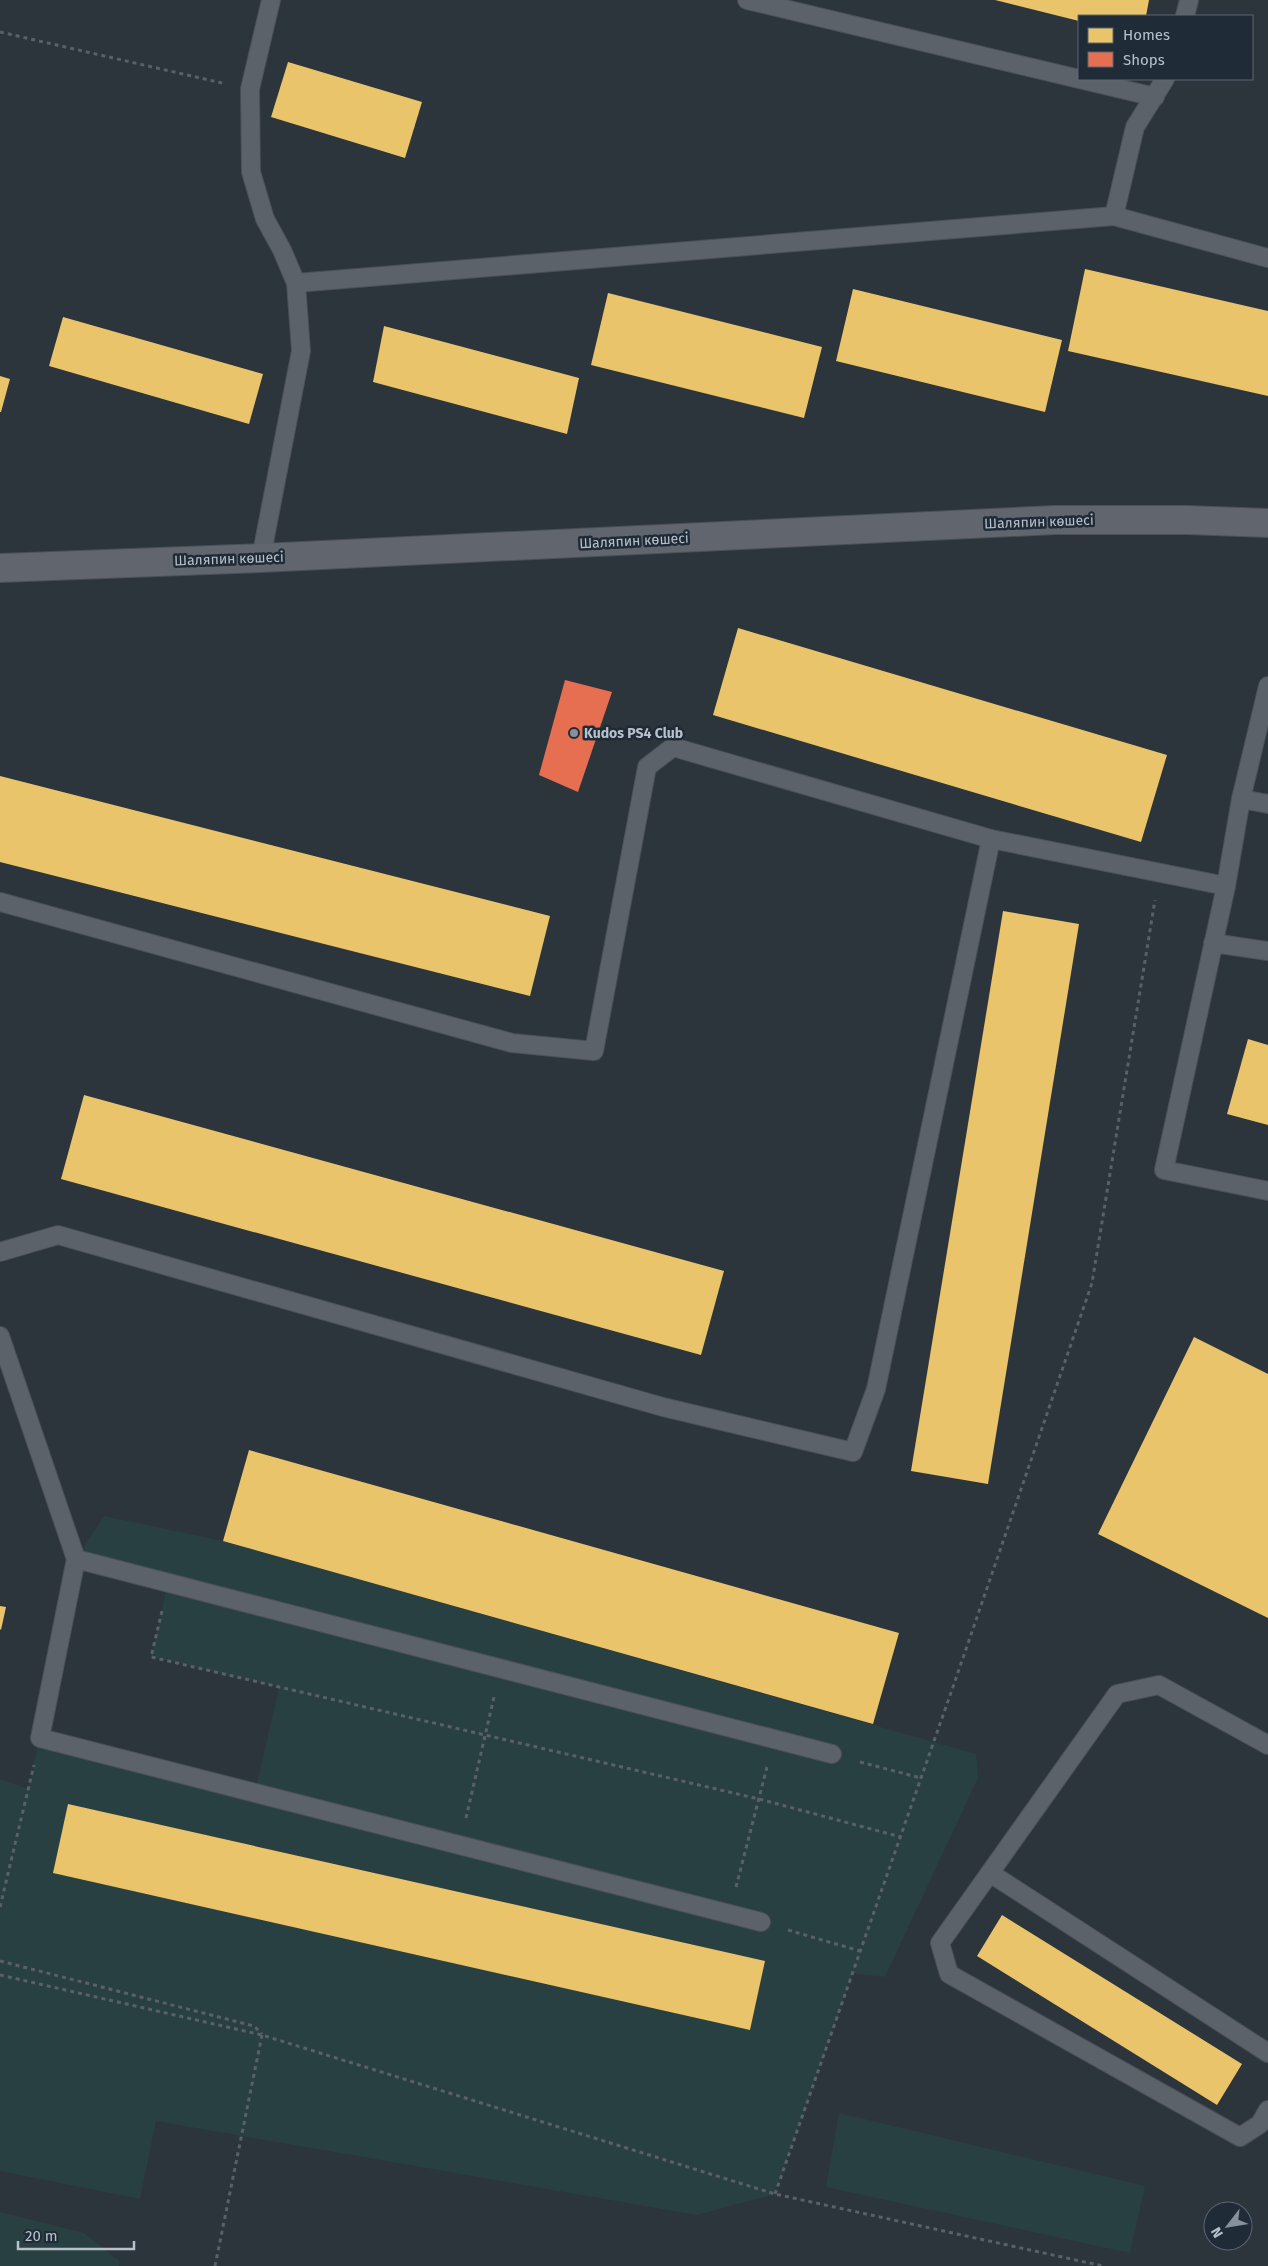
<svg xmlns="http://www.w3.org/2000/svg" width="1268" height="2266" font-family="'Fira Sans',sans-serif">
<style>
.green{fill:#294042;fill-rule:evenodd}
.homes{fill:#e9c46a}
.shops{fill:#e76f51}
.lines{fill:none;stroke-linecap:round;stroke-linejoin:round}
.service-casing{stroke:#4a5056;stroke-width:20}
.secondary-casing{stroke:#4a5056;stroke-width:30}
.path{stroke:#5a6166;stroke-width:3;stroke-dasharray:4 4;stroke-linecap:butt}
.service{stroke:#5c6269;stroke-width:18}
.secondary{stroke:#61666e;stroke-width:28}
.poi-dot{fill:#86909a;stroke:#1f2b37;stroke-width:2}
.labels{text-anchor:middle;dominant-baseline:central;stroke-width:5;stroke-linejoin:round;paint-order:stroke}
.street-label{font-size:14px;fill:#b7c1cc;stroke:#1f2b37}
.poi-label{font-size:14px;font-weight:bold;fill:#b7c1cc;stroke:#1f2b37;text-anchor:start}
</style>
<rect width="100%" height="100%" fill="#2c343c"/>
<g class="green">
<path d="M104,1516L223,1541L976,1754L978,1778L885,1977L853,1973L775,2194L697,2215L156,2121L140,2199L0,2171V1779L28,1789L40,1738L255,1793L279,1687L151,1657L168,1583L76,1559ZM69,1804L765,1961L750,2030L53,1873Z"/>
<path d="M839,2113L1145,2186L1130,2253L826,2187Z"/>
<path d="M0,2212L84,2233L119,2261V2266H0Z"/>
</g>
<g class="homes">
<path d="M995,0H1149L1146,16H1079V21Z"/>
<path d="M288,62L422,102L405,158L271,117Z"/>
<path d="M1085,269L1268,311V396L1068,351Z"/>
<path d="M853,289L1062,340L1045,412L836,361Z"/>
<path d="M608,293L822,347L804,418L591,365Z"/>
<path d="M63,317L263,374L249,424L49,366Z"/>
<path d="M384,326L579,378L567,434L373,382Z"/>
<path d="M0,376L10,379L1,412H0Z"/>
<path d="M738,628L1167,755L1141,842L713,715Z"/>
<path d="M0,776L550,916L530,996L0,862Z"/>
<path d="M1003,911L1079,924L988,1484L911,1471Z"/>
<path d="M1248,1039L1268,1045V1125L1227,1114Z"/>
<path d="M84,1095L724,1271L701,1355L61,1179Z"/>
<path d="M1194,1337L1268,1374V1618L1098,1534Z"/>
<path d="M249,1450L899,1633L873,1724L223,1541Z"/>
<path d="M0,1606L6,1607L1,1630L0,1629Z"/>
<path d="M68,1804L765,1961L750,2030L53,1873Z"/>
<path d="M1002,1915L1242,2064L1217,2105L977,1956Z"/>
</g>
<path class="shops" d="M565,680L612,692L578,792L539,775Z"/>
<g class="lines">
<defs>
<g id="service">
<path d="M747,0L1155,97"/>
<path d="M1185,16L1189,0"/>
<path d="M1114,216L1135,127L1165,79"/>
<path d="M296,283L1114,216L1268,258"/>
<path d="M261,558L301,351L296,283L282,250L265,219L251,172L250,89L271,0"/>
<path d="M1268,686L1241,799L1226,886L1164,1170L1268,1191"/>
<path d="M1241,799L1268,804"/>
<path d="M991,839L1226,886"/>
<path d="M0,902L512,1043L594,1051L647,767L673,747L991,839L876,1389L853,1452L663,1407L58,1235L0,1252"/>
<path d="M1213,943L1268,951"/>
<path d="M0,1336L76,1559L40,1738L761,1922"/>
<path d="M76,1559L832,1754"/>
<path d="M1268,1745L1159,1685L1117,1694L940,1943L949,1974L1240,2137L1260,2124L1268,2110"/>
<path d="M990,1873L1268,2053"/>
</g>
<path id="secondary" d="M0,568L261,558L1055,520H1187L1268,523"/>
</defs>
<use href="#service" class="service-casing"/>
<use href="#secondary" class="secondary-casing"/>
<g class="path">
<path d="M0,32L222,83"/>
<path d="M162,1611L151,1657L759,1799L901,1837"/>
<path d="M860,1762L921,1778"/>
<path d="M466,1818L494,1697"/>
<path d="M736,1887L767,1767"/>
<path d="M0,1907L34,1765"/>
<path d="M788,1930L860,1951"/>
<path d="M0,1961L254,2026L262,2034"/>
<path d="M0,1975L262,2035L775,2194L1103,2266"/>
<path d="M775,2194L954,1684L1092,1283L1155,900"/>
<path d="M215,2266L262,2035"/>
</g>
<use href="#service" class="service"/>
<use href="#secondary" class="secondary"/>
</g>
<circle class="poi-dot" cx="574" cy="733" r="5"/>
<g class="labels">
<g class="street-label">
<text transform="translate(1039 522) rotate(-2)">Шаляпин көшесі</text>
<text transform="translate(634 541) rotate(-3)">Шаляпин көшесі</text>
<text transform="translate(229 559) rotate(-2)">Шаляпин көшесі</text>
</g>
<g class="poi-label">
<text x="584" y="733">Kudos PS4 Club</text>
</g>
</g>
<rect x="1078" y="15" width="175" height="65" fill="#1f2b37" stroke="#5c6773"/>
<rect x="1088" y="28" width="25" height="15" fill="#e9c46a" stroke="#5c6773"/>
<text x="1123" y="40" font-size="15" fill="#b7c1cc">Homes</text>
<rect x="1088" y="52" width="25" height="15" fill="#e76f51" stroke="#5c6773"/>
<text x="1123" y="65" font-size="15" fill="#b7c1cc">Shops</text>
<g transform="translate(1228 2226) rotate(239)"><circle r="24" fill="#1f2b37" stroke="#5c6773"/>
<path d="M0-4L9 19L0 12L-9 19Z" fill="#86909a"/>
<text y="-8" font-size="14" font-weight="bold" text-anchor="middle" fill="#b7c1cc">N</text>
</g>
<path d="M18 2241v8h116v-8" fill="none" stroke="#b7c1cc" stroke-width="2.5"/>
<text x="25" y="2241" font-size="15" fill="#b7c1cc" stroke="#1f2b37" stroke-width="4" paint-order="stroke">20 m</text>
</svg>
